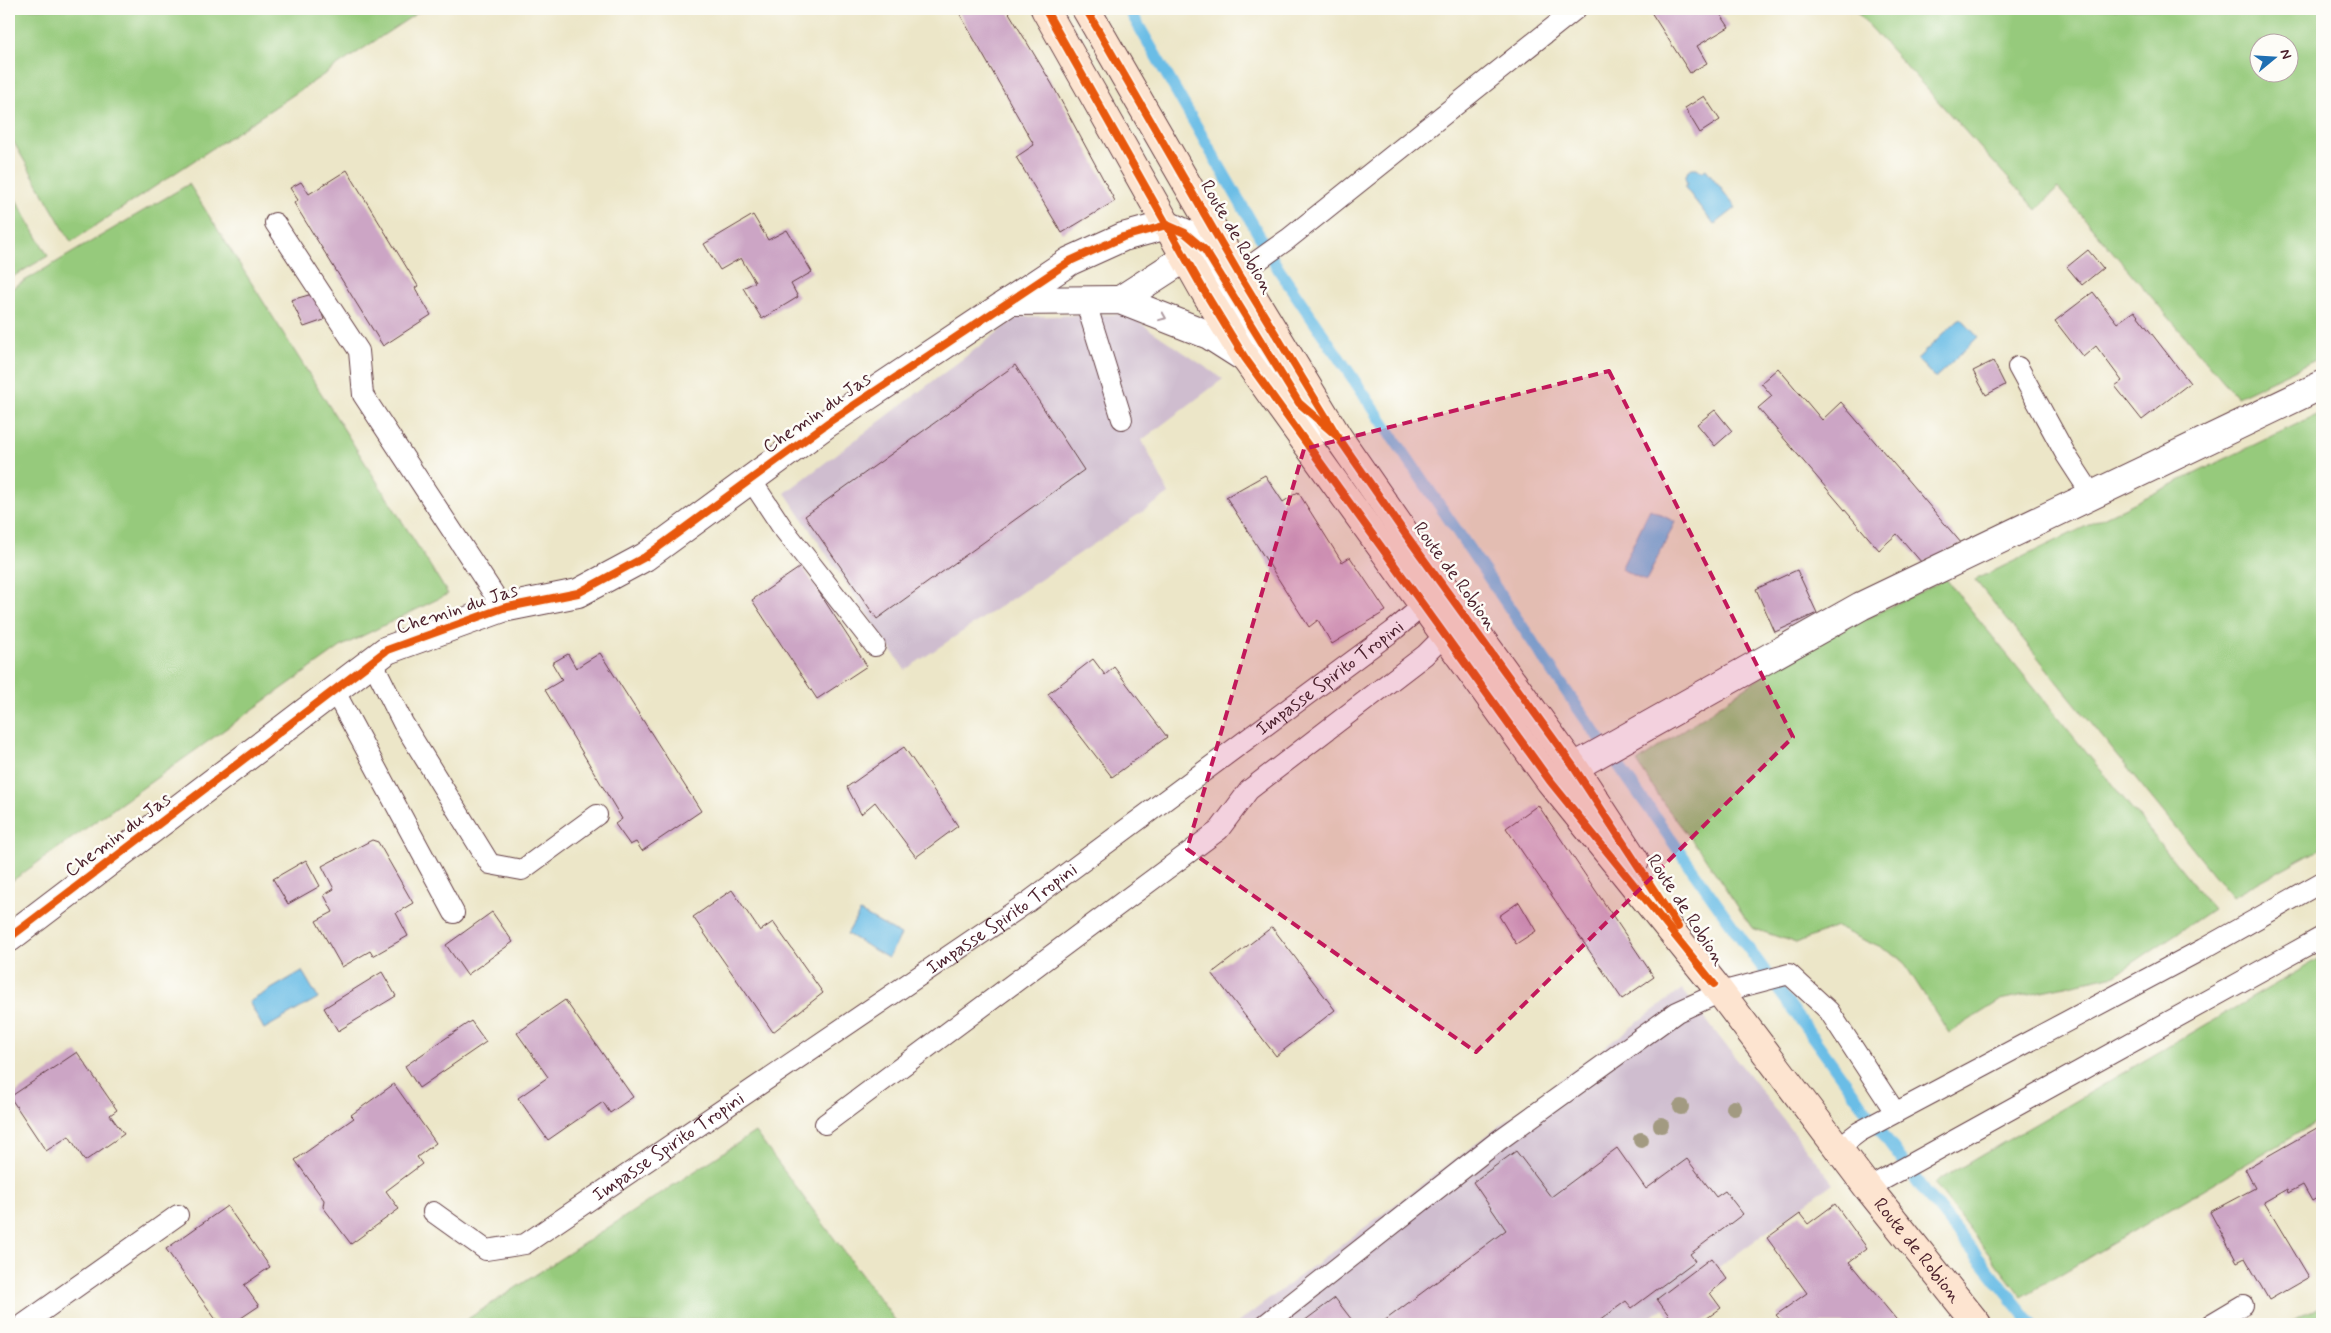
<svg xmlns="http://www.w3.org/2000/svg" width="2331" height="1333" font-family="Mynerve,sans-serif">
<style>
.industrial{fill:#cfbdcf}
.green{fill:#96ca7c;stroke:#707454;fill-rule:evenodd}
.water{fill:#6abde6;stroke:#5a6e88}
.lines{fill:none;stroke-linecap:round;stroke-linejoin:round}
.stream{stroke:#6abde6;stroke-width:12}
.building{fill:#cca5c5}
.lane-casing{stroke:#623d43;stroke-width:22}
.street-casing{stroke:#623d43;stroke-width:30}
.secondary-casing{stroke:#623d43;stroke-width:30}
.lane{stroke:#fff;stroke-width:20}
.street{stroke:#fff;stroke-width:28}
.secondary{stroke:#fde4d0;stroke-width:28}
.cycleway-casing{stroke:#fdfcf7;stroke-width:11}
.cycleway{stroke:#e8590c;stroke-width:8}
.tree{fill:#a29a81}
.oneway{stroke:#ae9aa0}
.marked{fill:#c2185b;fill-opacity:0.2;stroke:#c2185b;stroke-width:4;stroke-dasharray:10 6;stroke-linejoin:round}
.labels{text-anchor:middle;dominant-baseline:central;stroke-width:5;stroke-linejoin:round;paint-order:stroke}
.street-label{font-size:19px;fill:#4a1f2b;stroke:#fdfcf7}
</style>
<rect width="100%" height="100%" fill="#fdfcf7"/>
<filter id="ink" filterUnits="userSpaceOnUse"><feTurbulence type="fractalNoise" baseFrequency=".02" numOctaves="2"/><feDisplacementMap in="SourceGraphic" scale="10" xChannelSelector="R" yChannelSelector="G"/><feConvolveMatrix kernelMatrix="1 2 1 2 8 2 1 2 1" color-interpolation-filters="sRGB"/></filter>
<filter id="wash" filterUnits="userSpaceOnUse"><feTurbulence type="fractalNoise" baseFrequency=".0096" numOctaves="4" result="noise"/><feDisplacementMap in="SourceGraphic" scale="20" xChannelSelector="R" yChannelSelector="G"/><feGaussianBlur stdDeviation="1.12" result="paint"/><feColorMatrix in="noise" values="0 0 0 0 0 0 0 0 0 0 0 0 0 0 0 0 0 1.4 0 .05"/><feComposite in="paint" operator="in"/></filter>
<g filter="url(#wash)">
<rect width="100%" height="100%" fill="#ece6c8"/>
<g class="industrial">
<path d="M1127,314L1223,379L1142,440L1169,494L905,670L785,493L1018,317Z"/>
<path d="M1682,989L1833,1183L1642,1324H1236Z"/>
</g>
<g class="green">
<path d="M9,9H423L71,242L9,134Z"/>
<path d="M1854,9H2322V357L2237,397L2058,188L2037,210ZM2288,42V72H2258V42Z"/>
<path d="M189,184L448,594L342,646L9,883V290Z"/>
<path d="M9,187L48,256L9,279Z"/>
<path d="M2322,412V847L2232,897L1975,580Z"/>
<path d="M1946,579L2213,909L2115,975L2001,1000L1949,1033L1900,957L1836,927L1796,943L1752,928L1702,853L1664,804L1637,762L1796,653Z"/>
<path d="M2322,957V1119L2022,1297L1934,1183Z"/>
<path d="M755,1132L898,1324H460Z"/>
<path d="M2322,1305V1324H2289Z"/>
</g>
<g class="water">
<path d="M1692,168H1697L1702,172L1706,169L1736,208L1714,225L1684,186L1687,184L1685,178L1688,171Z"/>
<path d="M1960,318L1978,337L1935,378L1917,359Z"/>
<path d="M1650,509L1675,522L1646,581L1621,569Z"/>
<path d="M860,912L901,935L888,958L847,934Z"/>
<path d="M302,971L318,998L264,1029L249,1002Z"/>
</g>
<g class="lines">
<path class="stream" d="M1129,9L1279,270L1575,704L1746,945L1925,1192L2032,1324"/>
</g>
<g id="blocks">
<g class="building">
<path d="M957,9H1013L1008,11L1052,84L1115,201L1062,233L1016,157L1034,145Z"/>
<path d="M1649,9H1717L1729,27L1697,46L1707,63L1690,73Z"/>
<path d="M1704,96L1720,120L1700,133L1685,108Z"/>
<path d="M347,170L418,286L415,288L431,315L383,346L294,203L298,200L290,188L301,182L309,194Z"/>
<path d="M753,215L768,240L787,230L812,272L791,284L798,297L762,319L743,288L755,282L741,258L720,270L704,244Z"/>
<path d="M2088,250L2103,268L2082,285L2067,267Z"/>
<path d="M2093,292L2117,323L2134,311L2190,383L2142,420L2115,386L2122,381L2096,346L2083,357L2055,321Z"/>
<path d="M316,293L324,320L304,327L291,300Z"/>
<path d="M1993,361L2005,385L1986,395L1973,371Z"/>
<path d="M1015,365L1084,470L877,619L805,516Z"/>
<path d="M1778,368L1822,420L1841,402L1962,544L1922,563L1897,534L1879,550L1758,408L1772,396L1761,383Z"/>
<path d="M1715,410L1732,431L1715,446L1697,424Z"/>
<path d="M1265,475L1283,502L1298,492L1342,562L1350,557L1386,611L1332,644L1318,620L1309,627L1226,497Z"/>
<path d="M802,566L867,666L817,699L752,600Z"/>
<path d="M1797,570L1817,613L1775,632L1756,589Z"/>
<path d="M600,653L701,811L642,851L636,842L630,845L615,824L622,819L545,690L562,680L552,663L568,654L576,668Z"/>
<path d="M1093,659L1105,675L1114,667L1167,737L1112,777L1048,694Z"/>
<path d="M904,747L958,826L916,857L875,802L861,814L847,787Z"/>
<path d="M1538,805L1654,977L1622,999L1506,828Z"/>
<path d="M372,840L378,842L413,903L396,913L408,936L373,956L370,951L342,967L316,921L333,912L324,895L334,889L322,866Z"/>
<path d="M306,860L320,886L288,904L273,879Z"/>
<path d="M732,890L760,931L773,922L823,993L773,1032L693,917Z"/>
<path d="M1519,902L1536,931L1516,944L1499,916Z"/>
<path d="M492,912L513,942L467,975L446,945Z"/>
<path d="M1272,927L1335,1010L1276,1056L1212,973Z"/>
<path d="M382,972L396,996L338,1031L324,1008Z"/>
<path d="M565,1000L633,1097L610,1113L603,1102L548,1140L518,1098L548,1077L517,1033Z"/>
<path d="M471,1021L486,1042L419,1088L405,1066Z"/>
<path d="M77,1052L117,1110L110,1115L124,1134L85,1161L69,1136L46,1151L10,1097Z"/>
<path d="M394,1084L436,1143L417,1157L422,1164L386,1191L399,1209L351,1244L323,1207L324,1200L295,1160L354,1118L351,1115Z"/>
<path d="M2322,1125V1195L2312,1201L2303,1185L2288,1193L2287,1189L2264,1202L2309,1277L2269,1300L2245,1258L2237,1262L2210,1212L2255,1188L2245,1169Z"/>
<path d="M1617,1148L1646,1189L1687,1159L1716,1197L1725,1191L1743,1214L1690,1254L1695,1261L1632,1308L1626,1301L1595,1324H1380L1506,1230L1473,1182L1516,1151L1551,1197Z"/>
<path d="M1835,1204L1867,1248L1849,1262L1900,1324H1784L1776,1315L1807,1293L1767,1238L1800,1214L1808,1224Z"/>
<path d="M227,1206L270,1267L244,1285L259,1306L232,1324H219L166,1249Z"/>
<path d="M1711,1258L1727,1279L1710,1293L1721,1308L1699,1324H1675L1657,1299Z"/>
<path d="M1335,1298L1355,1324H1300Z"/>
</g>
</g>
</g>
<g filter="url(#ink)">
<use href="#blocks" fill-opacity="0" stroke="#623d43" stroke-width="1"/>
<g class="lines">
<defs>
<g id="lane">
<path d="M275,223L359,351L363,395L503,608"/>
<path d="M1239,274L1288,239L1576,9"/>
<path d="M1085,300L1122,419"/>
<path d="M2018,367L2066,455L2092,495"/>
<path d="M751,480L782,527L875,646"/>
<path d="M372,661L403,723L490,864L522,870L597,815"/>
<path d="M334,690L454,913"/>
<path d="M825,1124L1219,830L1249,790L1425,655L1444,636"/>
<path d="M1838,1148L1859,1132L2203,949L2322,882"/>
<path d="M1868,1188L2322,937"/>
<path id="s1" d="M433,1212L486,1250L525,1244L1028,902L1393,631L1433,597"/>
<path d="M24,1324L178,1215"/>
<path d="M1266,1324L1498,1141L1677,1012L1721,992L1789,974L1829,1011L1895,1112"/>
<path d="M2211,1324L2243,1305"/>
</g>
<g id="street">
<path d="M1120,300L1185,258L1192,248L1195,237"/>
<path d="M1012,301L1120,300L1209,335L1245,358"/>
<path d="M1553,779L1861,606L2322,385"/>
<path d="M9,938L387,650L503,608L578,593L645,557L829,422L1070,261L1123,237L1167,225L1185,233L1205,250L1299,403L1332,431"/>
</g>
<g id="secondary">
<path id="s2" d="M1045,9L1203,289L1245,358L1550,781L1714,984L1868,1188L1977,1324"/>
<path d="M1086,9L1239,274L1338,437L1406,535L1573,766L1635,861"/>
</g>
</defs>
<use href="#lane" class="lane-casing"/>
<use href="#street" class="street-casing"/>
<use href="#secondary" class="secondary-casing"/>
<use href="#lane" class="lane"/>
<use href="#street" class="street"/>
<use href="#secondary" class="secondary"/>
<defs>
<g id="cycleway">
<path d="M1045,9L1203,289L1245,358L1550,781L1714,984"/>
<path d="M1086,9L1239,274L1338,437L1406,535L1573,766L1678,927"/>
<path d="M9,938L387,650L503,608L578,593L645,557L829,422L1070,261L1123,237L1167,225L1185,233L1205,250L1299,403L1338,437"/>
</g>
</defs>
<use href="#cycleway" class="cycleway-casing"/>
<use href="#cycleway" class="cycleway"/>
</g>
<g class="tree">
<circle cx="1681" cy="1107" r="8"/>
<circle cx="1734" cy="1108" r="8"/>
<circle cx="1661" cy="1125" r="8"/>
<circle cx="1641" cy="1140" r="8"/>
</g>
<defs><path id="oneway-chevron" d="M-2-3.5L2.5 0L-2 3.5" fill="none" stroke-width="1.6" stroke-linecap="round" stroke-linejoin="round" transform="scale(1.25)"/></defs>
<use class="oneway" href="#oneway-chevron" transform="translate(1163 317) rotate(22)"/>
</g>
<path class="marked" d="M1609,371L1793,737L1476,1052L1187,849L1304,449Z"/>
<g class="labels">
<g class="street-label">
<text transform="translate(1237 237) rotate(60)">Route de Robion</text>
<text transform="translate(817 413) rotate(-35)">Chemin du Jas</text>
<text transform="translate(1455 576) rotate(54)">Route de Robion</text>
<text transform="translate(457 609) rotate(-18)">Chemin du Jas</text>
<text stroke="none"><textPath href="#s1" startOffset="1089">Impasse Spirito Tropini</textPath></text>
<text transform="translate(118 835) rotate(-37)">Chemin du Jas</text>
<text transform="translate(1686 910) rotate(57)">Route de Robion</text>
<text stroke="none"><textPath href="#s1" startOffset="682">Impasse Spirito Tropini</textPath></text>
<text stroke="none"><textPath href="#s1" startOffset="278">Impasse Spirito Tropini</textPath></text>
<text stroke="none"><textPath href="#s2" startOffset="1520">Route de Robion</textPath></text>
</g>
</g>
<rect width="2331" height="1333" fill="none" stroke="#fdfcf7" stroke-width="30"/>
<g transform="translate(2274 58) rotate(72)"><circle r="24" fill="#fdfcf7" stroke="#b5a4a5"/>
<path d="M0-4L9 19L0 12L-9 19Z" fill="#1f6fb2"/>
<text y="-8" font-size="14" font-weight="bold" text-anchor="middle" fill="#4a1f2b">N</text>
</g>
</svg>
